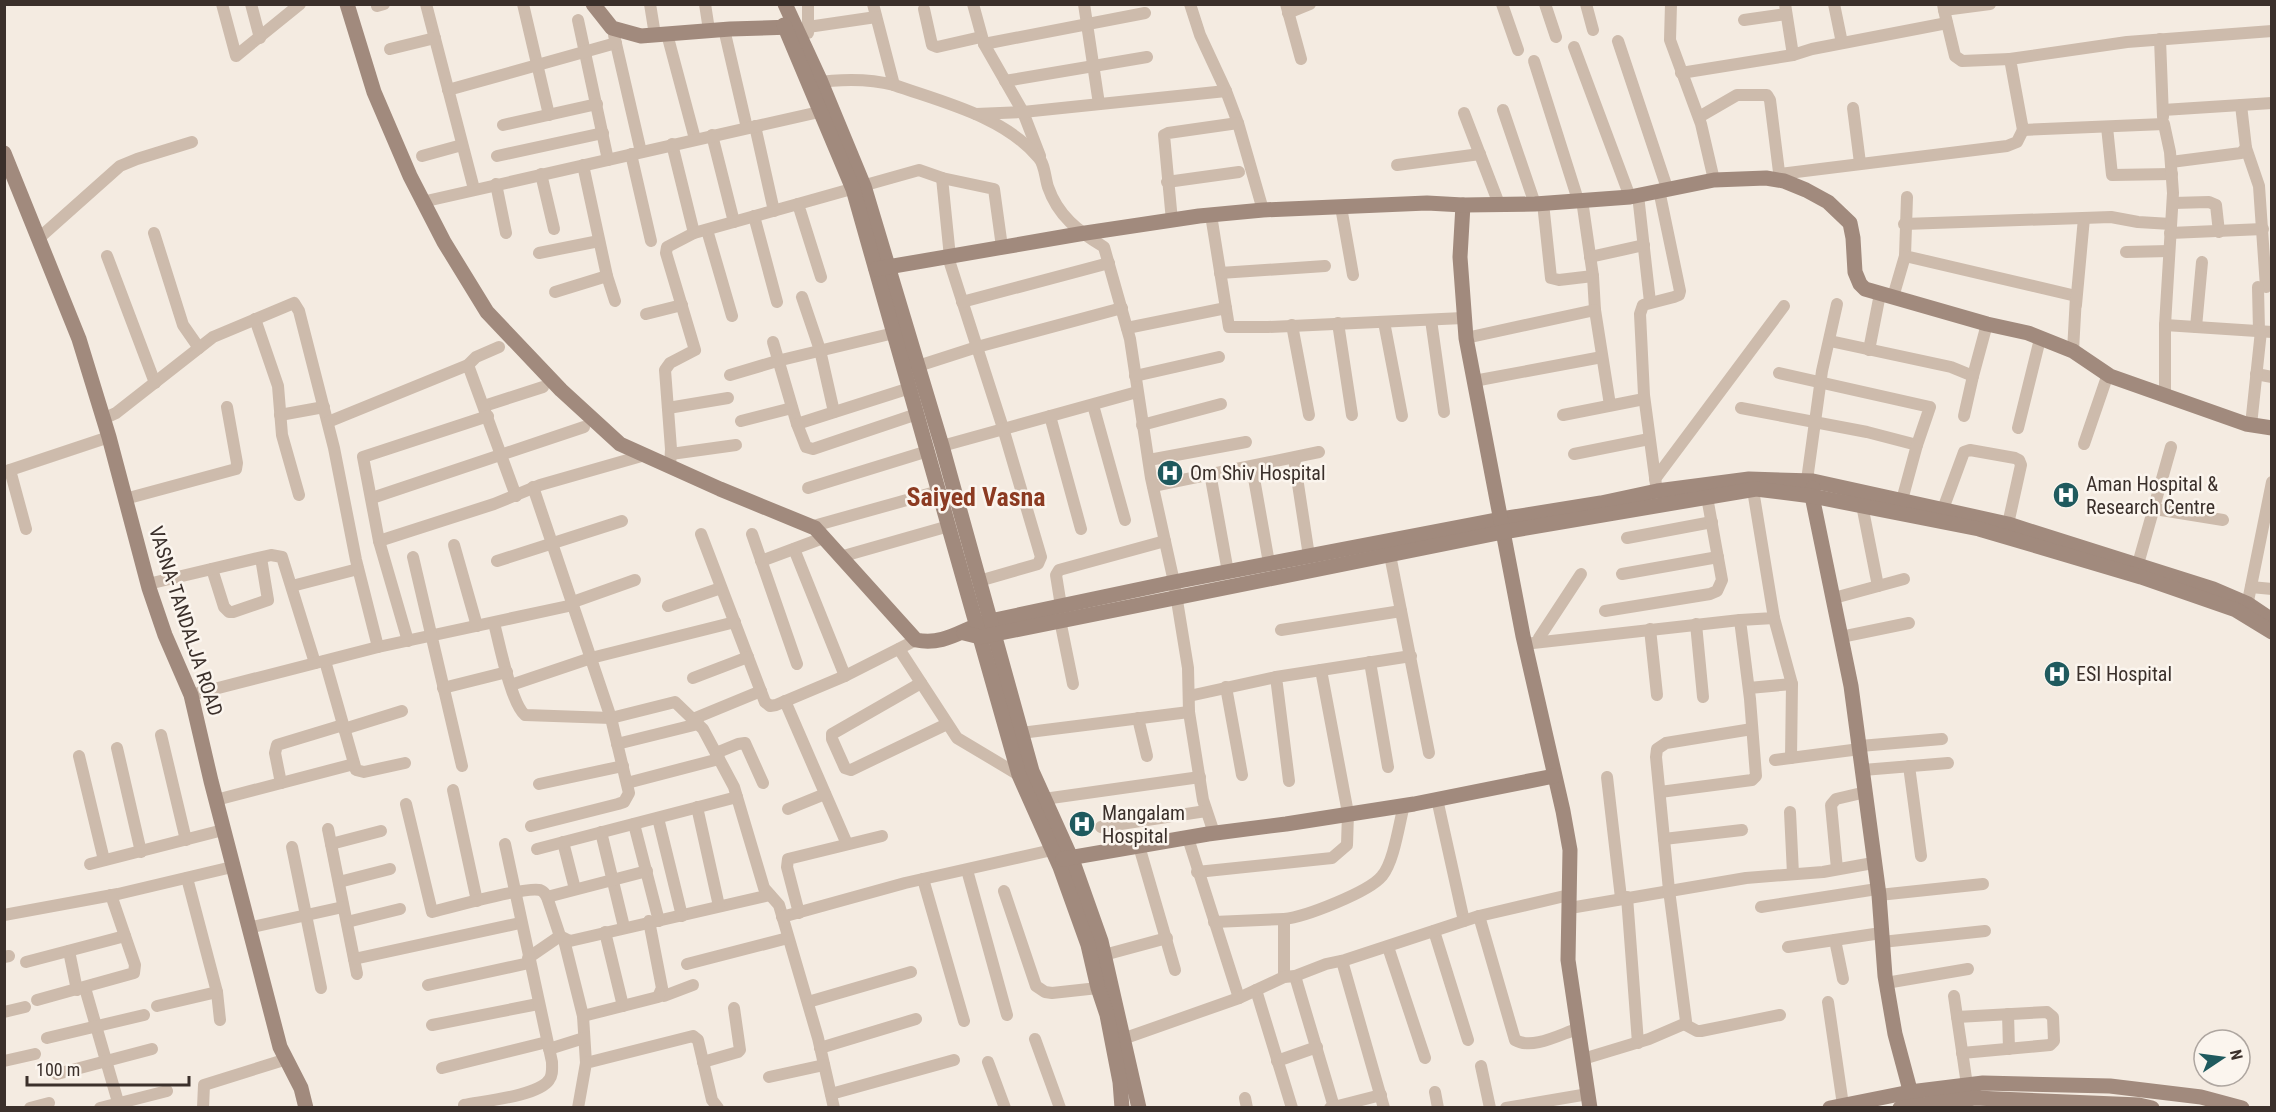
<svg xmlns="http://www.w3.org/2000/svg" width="2276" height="1112" font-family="'Roboto Condensed',sans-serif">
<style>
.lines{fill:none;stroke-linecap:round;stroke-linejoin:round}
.street{stroke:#cdbbac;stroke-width:12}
.secondary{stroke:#a18a7d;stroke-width:15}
.labels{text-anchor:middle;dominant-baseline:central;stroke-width:5;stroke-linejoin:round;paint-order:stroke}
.poi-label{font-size:20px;fill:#3b302b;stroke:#fbf5ee;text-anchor:start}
.street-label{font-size:20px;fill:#3b302b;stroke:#fbf5ee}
.district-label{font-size:26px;font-weight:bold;fill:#8c3b22;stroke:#fbf5ee}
</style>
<rect width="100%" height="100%" fill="#f4ebe1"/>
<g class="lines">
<g class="street">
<path d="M222,4L236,56L300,4"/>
<path d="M251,4L260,38"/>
<path d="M426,4L474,189"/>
<path d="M523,4L549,115"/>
<path d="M650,4L655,35"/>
<path d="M705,4L709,30"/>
<path d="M873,4L894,85"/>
<path d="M973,4L984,44L1023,112L1040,156"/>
<path d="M1084,4L1099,104"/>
<path d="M1190,4L1200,35L1226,91L1238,123L1263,210"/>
<path d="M1286,4L1301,59"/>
<path d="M1502,4L1518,50"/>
<path d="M1545,4L1556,37"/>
<path d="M1586,4L1593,30"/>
<path d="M1671,4L1670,40L1701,124L1714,180"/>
<path d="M1785,4L1793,55"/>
<path d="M1834,4L1842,43"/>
<path d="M1943,4L1944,10L1990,4"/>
<path d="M377,6L384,4"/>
<path d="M924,9L932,45L937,47L981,37"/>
<path d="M1944,10L1955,56L1962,61L2010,59"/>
<path d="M1288,13L1310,4"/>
<path d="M578,20L608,160"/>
<path d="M1744,20L1786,14"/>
<path d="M808,27L876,17"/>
<path d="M724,29L747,128"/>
<path d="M808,33V4"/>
<path d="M667,34L695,139"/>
<path d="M614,35L641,152"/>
<path d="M2160,39L2163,117"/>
<path d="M1618,41L1667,188"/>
<path d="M984,44L1145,13"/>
<path d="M1574,47L1630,197"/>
<path d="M390,49L435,38"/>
<path d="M1534,61L1578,200"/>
<path d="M1681,73L1793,55L1812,49L1947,23"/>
<path d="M1005,81L1147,57"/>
<path d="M812,83C840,79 867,78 894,85C942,102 1003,116 1038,157C1045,164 1045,178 1048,187C1058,216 1078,231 1104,247L1130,339L1151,478L1174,582L1188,668L1189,712L1203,800L1214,833"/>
<path d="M448,90L616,43"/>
<path d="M2241,105L2246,148L2259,186L2266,287"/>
<path d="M1853,108L1860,163"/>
<path d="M1503,110L1535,204"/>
<path d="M2163,110L2272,103"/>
<path d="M1464,113L1499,204"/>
<path d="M976,114L1023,112L1226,91"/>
<path d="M1699,117L1737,95H1767L1770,100L1780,180"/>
<path d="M503,125L597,104"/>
<path d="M755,126L774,211"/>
<path d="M2107,127L2112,175L2172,174"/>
<path d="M712,135L734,222"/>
<path d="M672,144L694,233"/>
<path d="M631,154L651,241"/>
<path d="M422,156L462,145"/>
<path d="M497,156L603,133"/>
<path d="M2171,162L2241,153L2246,148"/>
<path d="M583,165L607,276L615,301"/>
<path d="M1397,165L1480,154"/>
<path d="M541,174L554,229"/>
<path d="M1780,174L2007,146L2017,142L2023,130"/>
<path d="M942,178L950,257"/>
<path d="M1167,182L1239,172"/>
<path d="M496,184L506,233"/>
<path d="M1638,195L1650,302"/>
<path d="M1907,197L1905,256L2076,296L2073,351"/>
<path d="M1582,200L1593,276L1595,310"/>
<path d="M422,202L828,110"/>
<path d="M1543,203L1551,278L1559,280L1593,276"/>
<path d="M2173,203L2209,202L2216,205L2219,232"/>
<path d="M1341,207L1353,275"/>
<path d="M1211,215L1229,327H1268L1463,318"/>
<path d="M754,216L777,302"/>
<path d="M1172,221L1164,135L1168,133L1238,123"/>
<path d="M1904,224L2111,217L2138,222L2171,224"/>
<path d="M707,230L732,316"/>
<path d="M154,233L183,325L199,348"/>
<path d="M2170,233L2263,229"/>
<path d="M38,239L120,166L137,159L192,142"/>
<path d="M2126,252L2169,251"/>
<path d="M539,253L599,241"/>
<path d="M107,256L155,383"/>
<path d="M948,257L1003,428L1041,557L1038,564L979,581"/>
<path d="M1590,257L1644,245"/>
<path d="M1220,273L1325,266"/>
<path d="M821,277L798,204L919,170L942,178L994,189L1002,247"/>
<path d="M2258,287L2259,331"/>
<path d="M555,292L607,276"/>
<path d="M802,297L820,350L834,412"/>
<path d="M1893,297L1905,256"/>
<path d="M962,302L1109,263"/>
<path d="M2076,305L2084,218"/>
<path d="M646,314L682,305"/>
<path d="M255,319L278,386L282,435L299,495"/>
<path d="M1431,320L1444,412"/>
<path d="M1384,322L1402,416"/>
<path d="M1338,323L1352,415"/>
<path d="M1292,325L1309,415"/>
<path d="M2165,325L2272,332"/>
<path d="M2196,327L2202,262"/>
<path d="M1127,328L1226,308"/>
<path d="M1466,338L1595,310L1610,405"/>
<path d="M1830,341L1951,367L1973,376L1987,324"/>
<path d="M773,342L797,424L910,388"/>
<path d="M1869,350L1880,294"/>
<path d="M468,365L476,357L499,347"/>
<path d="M918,366L977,347L1122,308"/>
<path d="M2256,374L2272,377"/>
<path d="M730,375L777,361L894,333"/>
<path d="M1135,376L1219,357"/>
<path d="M1474,381L1602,357"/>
<path d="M2165,396V325L2173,193L2170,152L2164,124L2023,130L2010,59L2127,42L2272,31"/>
<path d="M1093,405L1125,520"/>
<path d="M484,406L543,387"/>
<path d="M668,408L728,398"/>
<path d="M1741,408L1867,432L1917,445L1930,407L1779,373"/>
<path d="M280,415L324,407"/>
<path d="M1563,415L1644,399"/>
<path d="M1050,416L1081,529"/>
<path d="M1964,416L1973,376"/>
<path d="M103,419L116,413L213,337L294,303L299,311L334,448L356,560L378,647L573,605"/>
<path d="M741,421L792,408"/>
<path d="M328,422L468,365L516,496"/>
<path d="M797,424L806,447L813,449L917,414"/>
<path d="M1142,425L1221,404"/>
<path d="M2251,425L2261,331"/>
<path d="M2018,428L2040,339"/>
<path d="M2084,444L2108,374"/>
<path d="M942,446L1137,392"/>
<path d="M671,454L736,445"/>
<path d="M1574,454L1649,439"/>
<path d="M1294,458L1309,556"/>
<path d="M1149,460L1246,442"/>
<path d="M670,467L671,449L665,370L670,363L695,350L666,253L667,247L694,233L798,204"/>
<path d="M1252,467L1269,563"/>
<path d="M10,470L26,529"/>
<path d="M4,472L109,437"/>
<path d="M1210,473L1228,572"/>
<path d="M1655,479L1784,306"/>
<path d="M1807,480L1822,371L1837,304"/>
<path d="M1153,486L1319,452"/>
<path d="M808,488L928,451"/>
<path d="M372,498L584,427"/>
<path d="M125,499L236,469L237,463L227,407"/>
<path d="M1658,500L1644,395L1640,314L1643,305L1674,297L1679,295L1680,291L1659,190"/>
<path d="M1902,500L1917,445"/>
<path d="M1862,505L1878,586"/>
<path d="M1943,509L1964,452L1970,450L2015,458L2019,460L2021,465L2008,524"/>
<path d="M2155,509L2223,520"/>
<path d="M810,527L939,491"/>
<path d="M701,534L765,702L770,706L776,705L845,676L916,640"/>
<path d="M752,534L797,664"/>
<path d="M1627,538L1712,522"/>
<path d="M379,541L494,504L540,485L645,455"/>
<path d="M454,545L477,626"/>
<path d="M794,549L845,676"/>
<path d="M1390,555L1429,753"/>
<path d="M413,557L462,766"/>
<path d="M840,557L949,526"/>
<path d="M497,561L622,521"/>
<path d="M761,561L823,538"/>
<path d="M2138,564L2171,447"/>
<path d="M212,569L224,607L229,612H233L268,600L261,558"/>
<path d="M1622,574L1718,557"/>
<path d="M148,584L271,555L282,557L315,663"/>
<path d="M292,586L358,569"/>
<path d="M2251,587L2272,589"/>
<path d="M1834,598L1904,579"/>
<path d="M573,602L635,580"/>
<path d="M668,606L721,588"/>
<path d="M1061,606L1056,575L1059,570L1165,541"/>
<path d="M1605,611L1710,594L1717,591L1722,580L1707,497"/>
<path d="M2246,611L2272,482"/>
<path d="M1774,618L1792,684L1791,758"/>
<path d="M1060,620L1073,684"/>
<path d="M494,623C499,642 511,704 525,715L611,718L675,702L703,729L734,787L764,888L779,905L818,1038L834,1108"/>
<path d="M1696,624L1703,697"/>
<path d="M1650,629L1657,695"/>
<path d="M1281,630L1401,611"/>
<path d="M1841,637L1909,623"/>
<path d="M408,641L379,541L363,457L488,416"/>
<path d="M1539,642V638L1581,574"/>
<path d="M1524,644L1740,620"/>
<path d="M899,649L957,738L1019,775"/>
<path d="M325,661L356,770L364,772L405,763"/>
<path d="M1370,662L1388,767"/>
<path d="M693,678L748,657"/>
<path d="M921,683L832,734V739L845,768L851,770L947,724"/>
<path d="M511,685L591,658L735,622"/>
<path d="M1226,687L1242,775"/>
<path d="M443,688L507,672"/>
<path d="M1749,688L1792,684"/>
<path d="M191,695L378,647"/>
<path d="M1189,696L1276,677"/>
<path d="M785,701L847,844"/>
<path d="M1138,718L1147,756"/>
<path d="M693,719L761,691"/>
<path d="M344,729L402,711"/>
<path d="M1021,733L1189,712"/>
<path d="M161,735L186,840"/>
<path d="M617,744L698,724"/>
<path d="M1860,746L1942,739"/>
<path d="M117,748L141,852"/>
<path d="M716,753L738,744L745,743L763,783"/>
<path d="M79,756L104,860"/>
<path d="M1775,760L1860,749"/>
<path d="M1909,766L1921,856"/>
<path d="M1863,770L1948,763"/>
<path d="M1607,777L1621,898"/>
<path d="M1289,781L1276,677L1411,656"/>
<path d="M281,783L275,753L277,745L343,725"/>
<path d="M627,783L719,759"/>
<path d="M539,784L623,766"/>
<path d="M453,790L477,901"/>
<path d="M1660,792L1752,780L1756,776L1750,699L1740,620L1774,618L1753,490"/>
<path d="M1044,799L1200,777"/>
<path d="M1437,799L1464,921"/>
<path d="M216,800L354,764"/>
<path d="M406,804L432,912C451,907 526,886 540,890C545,892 544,893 547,897L560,936L570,941L770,895"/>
<path d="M697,807L719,906"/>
<path d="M788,809L825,794"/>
<path d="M1790,812L1793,874"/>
<path d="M658,818L682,916"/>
<path d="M634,824L659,921"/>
<path d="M531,826L618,804L624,802L629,793L611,718L533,487"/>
<path d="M1101,827L1206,811"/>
<path d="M328,829L357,974"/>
<path d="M601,832L624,927"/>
<path d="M1188,838L1239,998"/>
<path d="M1664,839L1742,830"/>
<path d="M563,842L575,889"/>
<path d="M331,844L381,831"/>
<path d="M1139,846L1175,970"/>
<path d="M292,847L321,988"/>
<path d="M537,849L737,797"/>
<path d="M90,864L223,830"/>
<path d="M1837,869L1831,805L1836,799L1866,792"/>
<path d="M967,870L1007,1015"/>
<path d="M1197,872L1332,858L1347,845L1348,813L1321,670"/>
<path d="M187,878L217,992L220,1020"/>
<path d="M923,879L964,1021"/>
<path d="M339,882L390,869"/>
<path d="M1004,891L1036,986L1045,992L1052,993L1098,988"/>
<path d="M1879,895L1983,884"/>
<path d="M547,897L647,871"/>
<path d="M1627,897L1638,1043"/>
<path d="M1761,907L1877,889"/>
<path d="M1570,908L1746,878L1823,872L1873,863"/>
<path d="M799,913L787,867L788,859L882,836"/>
<path d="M4,915L118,894L232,867"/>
<path d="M1479,916L1515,1040C1532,1050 1559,1035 1577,1029"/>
<path d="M782,917L905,883L1052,850"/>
<path d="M1284,919C1305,917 1369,892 1382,876C1394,862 1399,824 1404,805"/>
<path d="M347,922L400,909"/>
<path d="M1214,922L1284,919V977"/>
<path d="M248,928L343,907"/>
<path d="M1434,931L1468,1040"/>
<path d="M605,932L623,1006"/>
<path d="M564,940L583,1016L586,1063"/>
<path d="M1835,940L1843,979"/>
<path d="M1882,942L1985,931"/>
<path d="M1388,947L1425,1058"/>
<path d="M1788,947L1881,933"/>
<path d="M69,951L77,990"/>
<path d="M1104,955L1167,938"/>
<path d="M4,957L9,956"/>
<path d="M528,958L560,936"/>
<path d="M354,959L520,923"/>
<path d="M1342,961L1384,1108"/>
<path d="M26,962L125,936"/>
<path d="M687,964L788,938"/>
<path d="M1295,976L1334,1107"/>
<path d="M1886,983L1968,969"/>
<path d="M428,985L529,963"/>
<path d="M85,988L118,1102"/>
<path d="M1256,990L1292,1108"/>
<path d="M661,994L664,996L693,985"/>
<path d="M1954,996L1967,1085"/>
<path d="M37,1000L134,973L135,965L111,895"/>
<path d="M808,1002L911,972"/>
<path d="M1828,1002L1843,1105"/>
<path d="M157,1006L217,992"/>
<path d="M4,1012L25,1007"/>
<path d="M2008,1014L2009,1049"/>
<path d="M583,1016L658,997L662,988L649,921"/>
<path d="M1957,1017L2047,1012L2053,1017L2054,1041L2050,1045L1962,1053"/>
<path d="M1684,1024L1697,1031H1701L1780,1015"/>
<path d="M432,1025L538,1004"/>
<path d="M47,1038L144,1015"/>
<path d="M1035,1039L1060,1108"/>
<path d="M1117,1041L1239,998L1284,977L1295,976L1326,964L1345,960L1479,916L1569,895"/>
<path d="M820,1048L916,1019"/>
<path d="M549,1049L584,1038"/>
<path d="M1583,1059L1649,1039L1684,1024L1686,1021L1669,890L1656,757L1657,749L1666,743L1752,729"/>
<path d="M4,1061L35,1054"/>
<path d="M1277,1061L1317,1047"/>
<path d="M703,1062L738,1052L740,1050L734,1008"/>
<path d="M988,1062L1005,1108"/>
<path d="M1481,1066L1490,1108"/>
<path d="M442,1068L547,1042"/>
<path d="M57,1074L152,1049"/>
<path d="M769,1077L824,1065"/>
<path d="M1435,1092L1438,1108"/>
<path d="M831,1094L954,1060"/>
<path d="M1245,1098L1247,1108"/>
<path d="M464,1105C484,1101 538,1096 549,1080C553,1075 552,1068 552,1062L505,844"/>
<path d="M30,1108L49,1103"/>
<path d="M100,1108L167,1091"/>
<path d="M203,1108L204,1085L287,1059"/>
<path d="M578,1108L586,1063L693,1036L698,1040L712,1100L718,1108"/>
<path d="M1330,1108L1381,1095"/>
<path d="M1506,1108L1588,1094"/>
</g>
<g class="secondary">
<path d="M347,4L374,92L410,176L444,242L487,312L561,390L620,444L720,489L815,528L916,640C946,646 963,628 990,621L1174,582L1501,519L1601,503L1657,491L1749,479L1813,481L2008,524L2213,589L2248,604L2272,620"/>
<path d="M593,4L612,28L641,36L730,29L792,27"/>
<path d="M785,4L821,82L864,186L942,446L1032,771L1073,862L1101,941L1139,1108"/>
<path d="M784,25L853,189L1019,775L1060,867L1088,945L1098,988L1107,1015L1120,1082L1122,1108"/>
<path d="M4,153L79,339L109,437L149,588L165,635L191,695L211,781L280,1047L301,1088L306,1108"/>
<path d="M1463,205L1460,257L1466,338L1523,636L1563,811L1570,850L1568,960L1590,1108"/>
<path d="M876,269L1079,234L1199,216L1263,210L1427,203L1463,205L1535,204L1630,197L1714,180L1766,178L1784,181L1806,190L1828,202L1850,223L1853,238L1855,272L1860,284L1865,289L1987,324L2028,333L2073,351L2110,376L2246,424L2272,428"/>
<path d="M1813,488L1812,496L1851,686L1879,895L1885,976L1895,1034L1914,1105"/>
<path d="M964,633L980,637L1503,532L1756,489L1812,496L1979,529L2141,577L2236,610L2272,632"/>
<path d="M1063,859L1208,834L1286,824L1414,804L1554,776"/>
<path d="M1830,1108L1910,1092L1983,1083L2110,1086L2201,1097L2242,1108"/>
<path d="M1900,1108L1975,1098L2139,1105L2152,1108"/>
</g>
</g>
<defs>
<symbol id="hospital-disc" viewBox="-11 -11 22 22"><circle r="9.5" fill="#1f5a5e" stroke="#fbf5ee"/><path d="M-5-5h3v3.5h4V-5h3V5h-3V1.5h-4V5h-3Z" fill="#fff"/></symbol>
</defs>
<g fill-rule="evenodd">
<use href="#hospital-disc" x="1155" y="458" width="30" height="30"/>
<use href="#hospital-disc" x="2051" y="480" width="30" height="30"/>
<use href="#hospital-disc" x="2042" y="659" width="30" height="30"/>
<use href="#hospital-disc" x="1067" y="809" width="30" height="30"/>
</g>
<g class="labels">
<g class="poi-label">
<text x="1190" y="473">Om Shiv Hospital</text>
<text x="2086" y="484">Aman Hospital &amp;<tspan x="2086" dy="23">Research Centre</tspan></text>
<text x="2076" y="674">ESI Hospital</text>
<text x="1102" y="813">Mangalam<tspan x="1102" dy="23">Hospital</tspan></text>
</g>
<g class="street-label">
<text transform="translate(186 621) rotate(72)">VASNA-TANDALJA ROAD</text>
</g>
<g class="district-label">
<text x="976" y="497">Saiyed Vasna</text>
</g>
</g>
<rect width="2276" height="1112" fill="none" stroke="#3b302b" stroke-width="12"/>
<g transform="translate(2222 1058) rotate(77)"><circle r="28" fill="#fbf5ee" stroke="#aea6a0" stroke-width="1.5"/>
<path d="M0-4.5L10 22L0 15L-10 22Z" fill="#1f5a5e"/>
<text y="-9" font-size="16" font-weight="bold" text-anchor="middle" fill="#3b302b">N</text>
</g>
<path d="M27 1076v9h162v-9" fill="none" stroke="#3b302b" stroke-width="3"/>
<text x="36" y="1076" font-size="18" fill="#3b302b" stroke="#fbf5ee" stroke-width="4.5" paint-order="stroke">100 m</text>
</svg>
